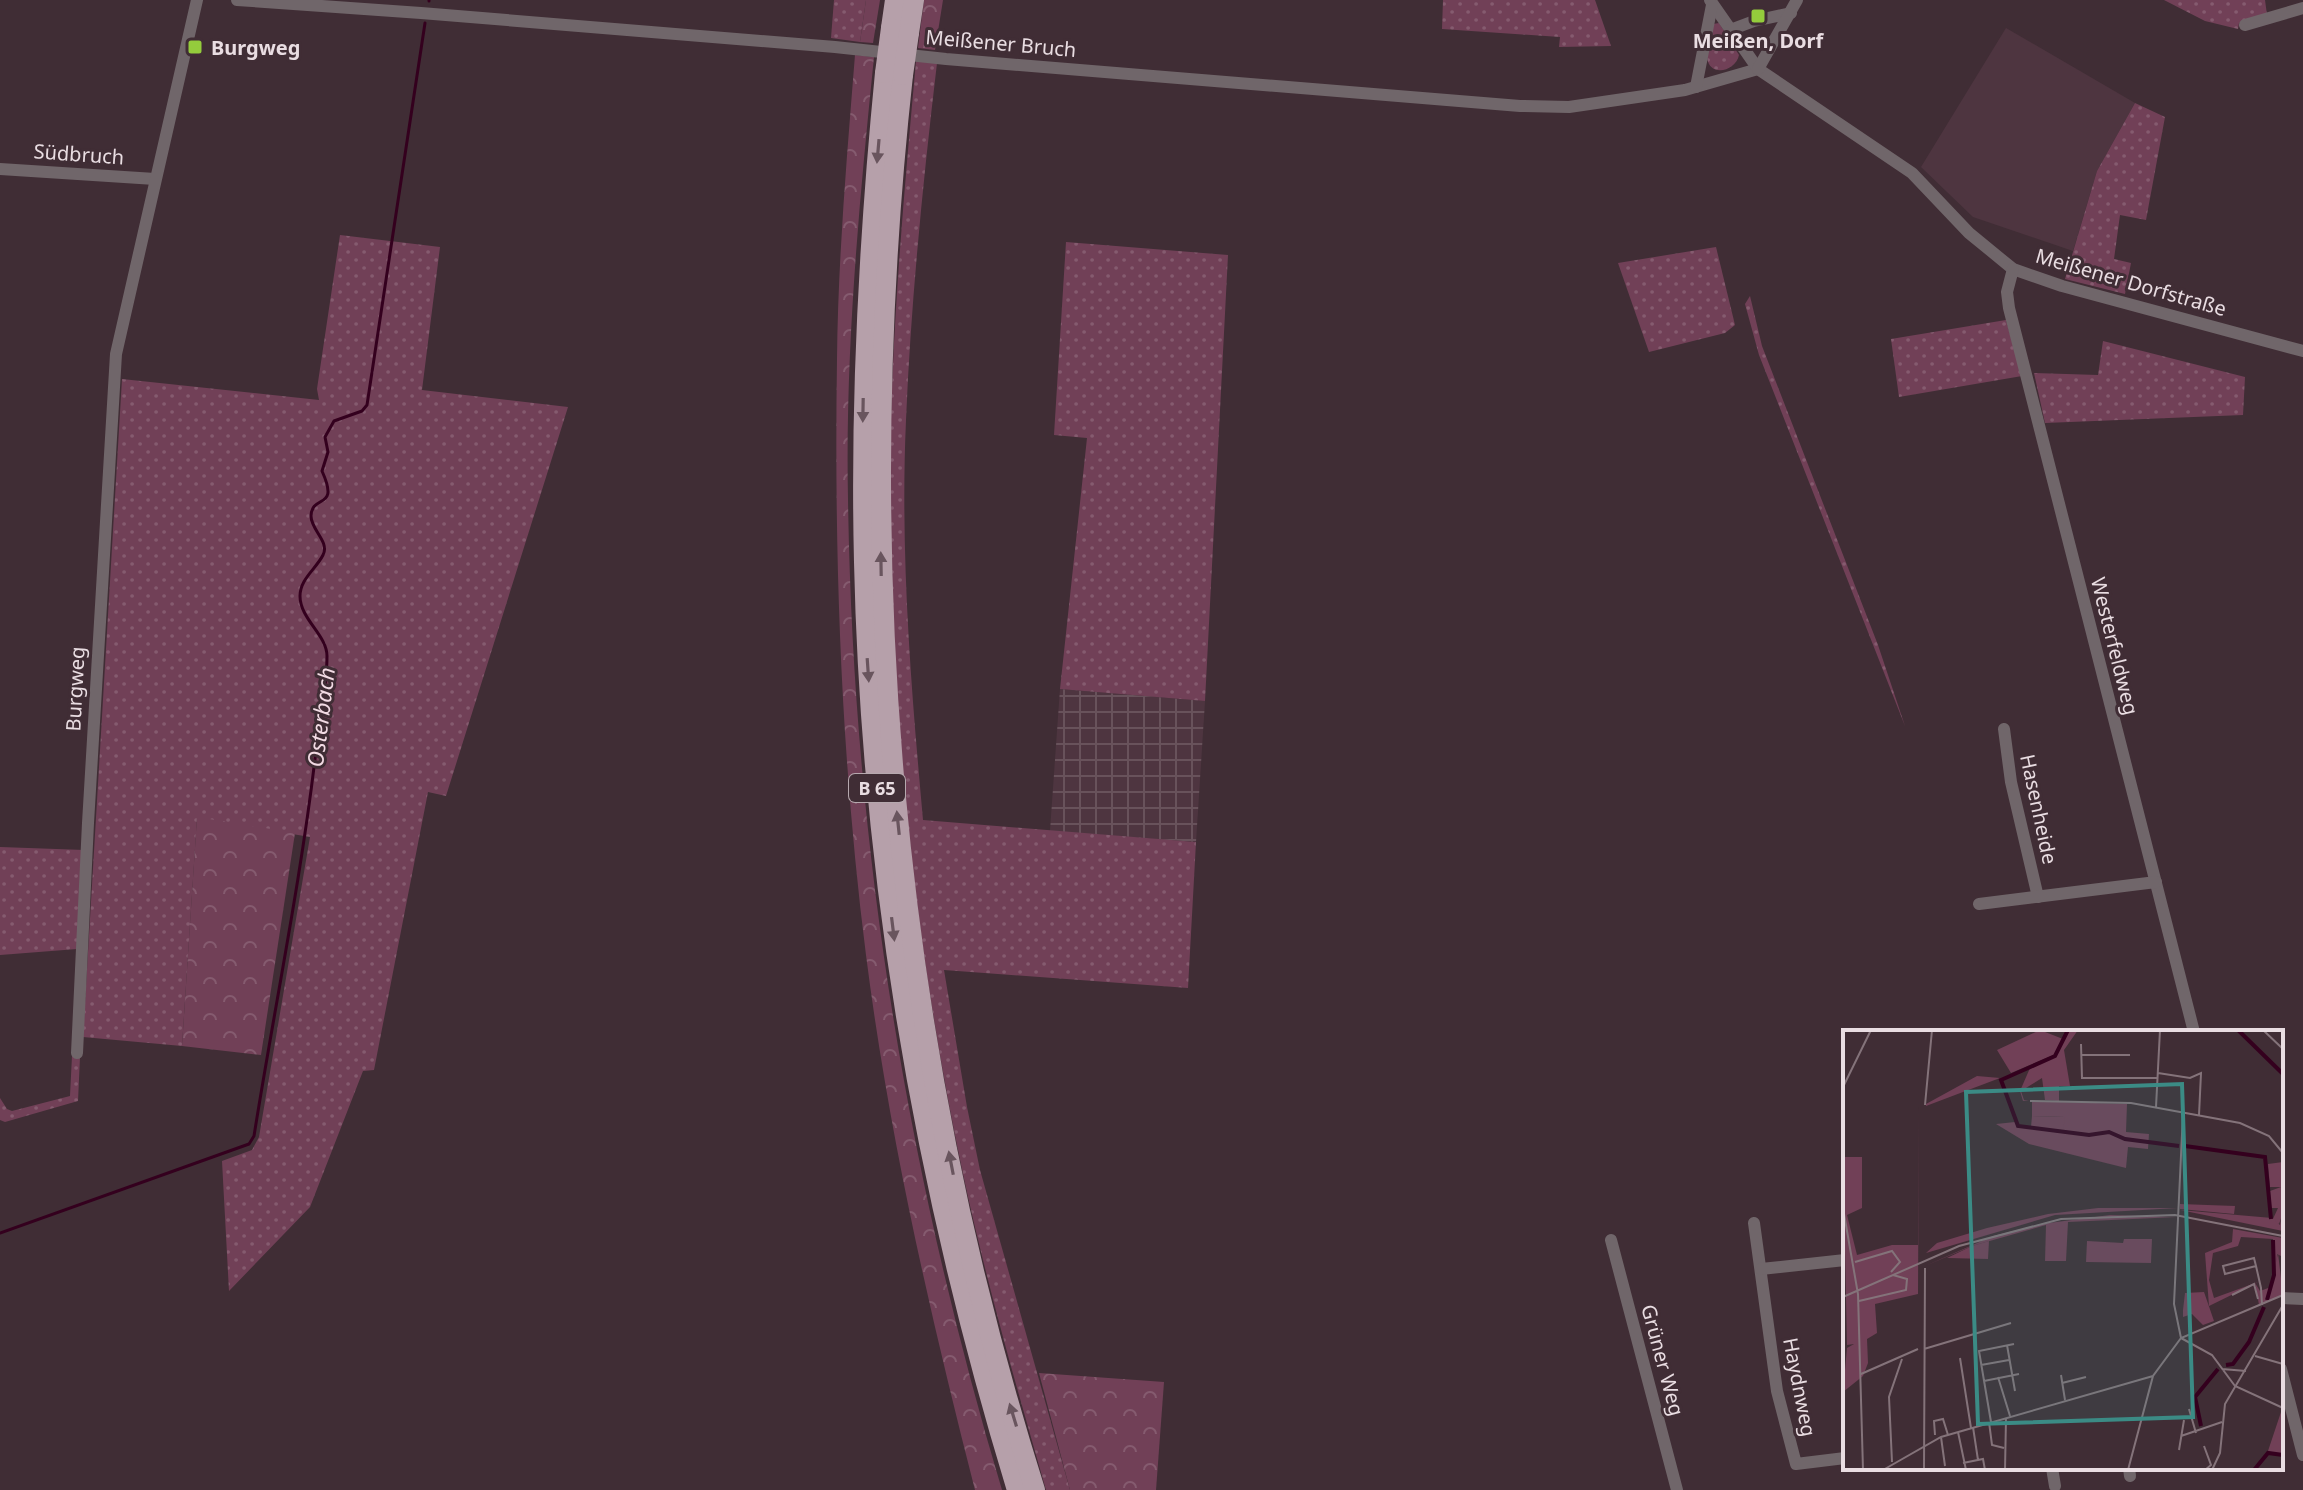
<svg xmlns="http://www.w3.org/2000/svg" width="2303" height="1490" font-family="'Noto Sans',sans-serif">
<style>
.built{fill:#4e3540}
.industrial{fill:url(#industrial-grid)}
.grass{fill:url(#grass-dots)}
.forest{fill:url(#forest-crowns)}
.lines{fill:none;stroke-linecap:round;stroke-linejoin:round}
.stream{stroke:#34001e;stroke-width:3}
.minor{stroke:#70666a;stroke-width:12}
.trunk{stroke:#b6a0aa;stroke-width:20}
.trunk-bridge{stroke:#b6a0aa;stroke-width:20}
.oneway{fill:#69555e}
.poi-dot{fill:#94cc3c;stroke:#402d35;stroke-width:3}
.labels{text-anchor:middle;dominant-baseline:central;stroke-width:6;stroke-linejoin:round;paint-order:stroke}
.shield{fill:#402d35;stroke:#b6a8ae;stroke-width:2}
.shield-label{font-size:18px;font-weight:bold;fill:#e9dde2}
.poi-label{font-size:20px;font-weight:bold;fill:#e9dde2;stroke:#402d35}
.street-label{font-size:20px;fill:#e9dde2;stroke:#402d35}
.water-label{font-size:22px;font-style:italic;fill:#f2dbe4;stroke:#402d35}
.inset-river{fill:none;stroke:#34001e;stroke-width:4}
.inset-road{fill:none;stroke:#84737a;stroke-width:2}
.view{fill:#3b8b85;fill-opacity:0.15;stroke:#3b8b85;stroke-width:4}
.inset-edge{fill:none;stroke:#e9dde2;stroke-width:4}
</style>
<defs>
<pattern id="industrial-grid" width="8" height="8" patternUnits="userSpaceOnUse" patternTransform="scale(2)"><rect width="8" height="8" fill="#4e3540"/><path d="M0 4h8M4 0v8" fill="none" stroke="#68525b"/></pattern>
<pattern id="grass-dots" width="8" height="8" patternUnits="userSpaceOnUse" patternTransform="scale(2)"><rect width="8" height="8" fill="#714057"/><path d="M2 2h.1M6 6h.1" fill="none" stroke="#855b6f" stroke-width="1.8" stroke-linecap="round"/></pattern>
<pattern id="forest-crowns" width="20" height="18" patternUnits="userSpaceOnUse" patternTransform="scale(2)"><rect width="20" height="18" fill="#714057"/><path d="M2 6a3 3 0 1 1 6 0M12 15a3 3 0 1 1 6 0" fill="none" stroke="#855b6f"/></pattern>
</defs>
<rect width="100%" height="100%" fill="#402d35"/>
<path class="built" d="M2006,28L2135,103L2097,171L2073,251L1973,217L1921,167Z"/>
<path class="industrial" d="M1060,689L1205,701L1196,842L1050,831Z"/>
<g class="grass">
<path d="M834,0H866L860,42L831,38Z"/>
<path d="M1443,0H1595L1611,46L1559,47L1560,37L1442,29Z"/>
<path d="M2164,0H2265L2267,15L2239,23L2238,29L2205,21Z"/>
<path d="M1719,23L1739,55C1736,71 1710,78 1707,58C1706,48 1711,34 1713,24Z"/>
<path d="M916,61L937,63C923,182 911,300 906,420C900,553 911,687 923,820L1196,842L1188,988L944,970L967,1107L980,1170L1070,1490H1046C1016,1385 986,1281 963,1174C918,962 893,742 890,525C888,370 902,215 916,61Z"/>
<path d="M2135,103L2165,117L2146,220L2120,215L2114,259L2131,263L2125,294L2065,279L2097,171Z"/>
<path d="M340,235L440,247L422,390L568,407L446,796L428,792L374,1070L363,1071L310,1207L229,1291L222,1161L252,1150L259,1137L310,837L197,818L182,1046L83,1037L122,379L319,400L317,389Z"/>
<path d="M1066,242L1228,255L1205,701L1060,689L1087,438L1054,435Z"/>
<path d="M1716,247L1735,325L1725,333L1649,352L1618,263Z"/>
<path d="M1750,296L1762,346L1878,645L1905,726L1759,355L1745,304Z"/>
<path d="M2006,320L2022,376L1899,397L1891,339Z"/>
<path d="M2103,341L2245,377L2243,415L2045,423L2034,373L2098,375Z"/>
<path d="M0,847L84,850L77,949L0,955Z"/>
<path d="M72,1056L80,1057L78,1101L5,1122L0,1120V1098L7,1109L12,1111L70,1096Z"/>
</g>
<g class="forest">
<path d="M866,0H880L873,43L860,42Z"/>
<path d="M924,0H943L935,50L918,48Z"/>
<path d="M855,55L874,57C859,204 845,352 848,500C853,838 905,1166 1002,1490H975C930,1314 889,1136 866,955C841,758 834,558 837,360C838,258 847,156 855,55Z"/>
<path d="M197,817L295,833L261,1055L182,1046Z"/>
<path d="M1039,1373L1164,1382L1156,1490H1070Z"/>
</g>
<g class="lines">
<g class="stream">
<path d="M429,1V0"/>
<path d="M0,1233L249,1144L254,1136C274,1010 300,885 315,759C319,725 327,690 327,656C327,635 300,619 300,596C300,579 316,569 323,555C330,542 311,530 311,516C312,493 340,511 322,471L328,452L325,437L334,421L362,411L367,405L425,23"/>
</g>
<g class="minor">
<path d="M237,0L421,13L835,47L946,59L1520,106L1569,107L1685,90L1758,69"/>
<path d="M1710,0L1758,69L1912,173L1969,233L2013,269L2062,286L2303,351"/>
<path d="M2245,25L2303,8"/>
<path d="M1730,30L1754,21L1791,13"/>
<path d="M1758,69L1797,0"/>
<path d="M1696,87L1712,5"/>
<path d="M0,169L155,179"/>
<path d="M2013,269L2007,292L2009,308L2194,1032"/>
<path d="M2004,729L2011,782L2038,897"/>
<path d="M1979,904L2156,882"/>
<path d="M77,1053L88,823L116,354L197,0"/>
<path d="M1754,1223L1777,1391L1796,1464L1845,1458"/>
<path d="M1611,1240L1677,1490"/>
<path d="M1761,1269L1845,1260"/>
<path d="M2281,1298L2303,1299"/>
<path d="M2281,1369L2303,1455"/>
<path d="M2052,1468L2055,1486"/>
<path d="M2129,1468L2130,1476"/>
</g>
<g class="trunk">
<path d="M891,28L895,0"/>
<path d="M909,33L914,0"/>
<path d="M885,73C869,236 860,398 864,562C871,877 925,1189 1017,1490"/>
<path d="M903,75C851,549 890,1034 1035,1490"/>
</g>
<g class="trunk-bridge">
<path d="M885,73L891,28"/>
<path d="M903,75L909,33"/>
</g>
</g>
<defs><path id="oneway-solid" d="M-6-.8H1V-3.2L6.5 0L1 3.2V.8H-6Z" transform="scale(2)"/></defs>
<g class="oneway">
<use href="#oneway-solid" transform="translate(878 151) rotate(95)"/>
<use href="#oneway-solid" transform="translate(863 410) rotate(91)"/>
<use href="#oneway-solid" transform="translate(881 564) rotate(-91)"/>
<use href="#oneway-solid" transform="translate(868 670) rotate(86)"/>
<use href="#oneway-solid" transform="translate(898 823) rotate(-96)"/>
<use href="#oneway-solid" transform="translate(893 929) rotate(83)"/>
<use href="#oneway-solid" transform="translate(951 1163) rotate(-101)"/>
<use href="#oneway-solid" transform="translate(1013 1415) rotate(-107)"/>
</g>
<g class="poi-dot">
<rect x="1750" y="8" width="16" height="16" rx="4"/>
<rect x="187" y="39" width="16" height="16" rx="4"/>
</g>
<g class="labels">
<rect class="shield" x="849" y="774" width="56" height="28" rx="6"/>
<g class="shield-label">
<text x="877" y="788">B 65</text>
</g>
<g class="poi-label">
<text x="1758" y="40">Meißen, Dorf</text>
<text x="211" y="47" text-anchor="start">Burgweg</text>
</g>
<g class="street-label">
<text transform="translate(1001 43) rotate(5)">Meißener Bruch</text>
<text transform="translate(79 154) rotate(4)">Südbruch</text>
<text transform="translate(2131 282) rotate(16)">Meißener Dorfstraße</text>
<text transform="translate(2115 646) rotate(76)">Westerfeldweg</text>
<text transform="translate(75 689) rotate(-87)">Burgweg</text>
<text transform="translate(2039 809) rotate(78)">Hasenheide</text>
<text transform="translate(1663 1360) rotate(75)">Grüner Weg</text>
<text transform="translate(1800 1387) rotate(79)">Haydnweg</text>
</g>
<g class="water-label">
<text transform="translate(320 717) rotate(-83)">Osterbach</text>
</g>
</g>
<g transform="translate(1843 1030)">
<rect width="440" height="440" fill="#402d35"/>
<path d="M197,0L220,9L213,24L168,43L154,20ZM226,0H235L221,20L227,56H216V71L202,70L199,48L178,61L181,70H186L180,71L177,61L187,38L213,26ZM134,46L157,48L83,76V74ZM189,71L284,74L283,102L306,104L305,119L285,117L283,138L186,114L153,94L172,92L176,97L219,103L221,87L189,86ZM76,75L75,264L32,274L34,303L24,309L25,333L20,346L0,362L4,318L11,314L4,315L0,127H19V178L4,185L14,225L49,215H75ZM440,132V183L436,194L429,191L435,178H428L427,161L438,157H427L425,134ZM337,174L392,176L391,184L337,179ZM267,185L334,187L225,192L223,231H202L203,195L129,216L82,236L150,206L198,194ZM281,209H309L308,233L243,232L244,211L280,213ZM435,223L440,265L416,275L412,253L417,261L428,257ZM361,262L371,291L360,295L349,284L340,287V280L342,263Z" fill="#714057"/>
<path d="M189,86L222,87L220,101L188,97ZM255,178H335L212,185L83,223L94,213L144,198L205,184ZM337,180L429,188L437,195L439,181L440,201ZM390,199L440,208V227L434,224L433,247L430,209L398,207L395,216L370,223L366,250L371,268L415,252L366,276L362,223L389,212ZM146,211L145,229L104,228L129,216Z" fill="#714057"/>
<path d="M439,379L440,425L424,424Z" fill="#714057"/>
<path class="inset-river" d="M225,0L212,26L158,50L175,96L246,105L266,102L282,109L336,116M395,0L440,44M342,116L422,127L428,189M424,270L431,245L430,210M383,335L390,334L406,312L421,277M358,396L352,367L375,339M411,440L425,423L440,425"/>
<path class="inset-road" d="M420,0L440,19M238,14L239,48H314M238,25H287M315,43L347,48L358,43L356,85M0,57L28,0M187,71L288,73L397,93L426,106L440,123M82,75L89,0M313,77L317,0M0,178L15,264L20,440M12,232L49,221L57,232L48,242M413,236L382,244L380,236L411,228L413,236L418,258L419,275M389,265L411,254L415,269M0,267L116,216L218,189L332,185L440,206M16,271L63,260L64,249L50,245M338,308L331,274L340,83M338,308L369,325L392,356L440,378M164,315L172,361M81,319L168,293M412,326L440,334M117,328L128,398M138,335L166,330M379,339L403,341M18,344L75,319M218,345L222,370M155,347L167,386M141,351L176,344M219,353L243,347M346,379L353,403M146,392L149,415L161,418M148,392L136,321L171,314M130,397L135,430M115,402L123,440M92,405L91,391L100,389L105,405M338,406L379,392M98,407L102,436M361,416L368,435L362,440M336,420L341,390M49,432L46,367L59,329M120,433L140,429L142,440M40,440L98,407L310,346M81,440L82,238M162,440L163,388M285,440L310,346L338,308L440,265M369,440L377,423L382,374L440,275"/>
<path class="view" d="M339,54L350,387L135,394L123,62Z"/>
<rect width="440" height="440" class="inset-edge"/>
</g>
</svg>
